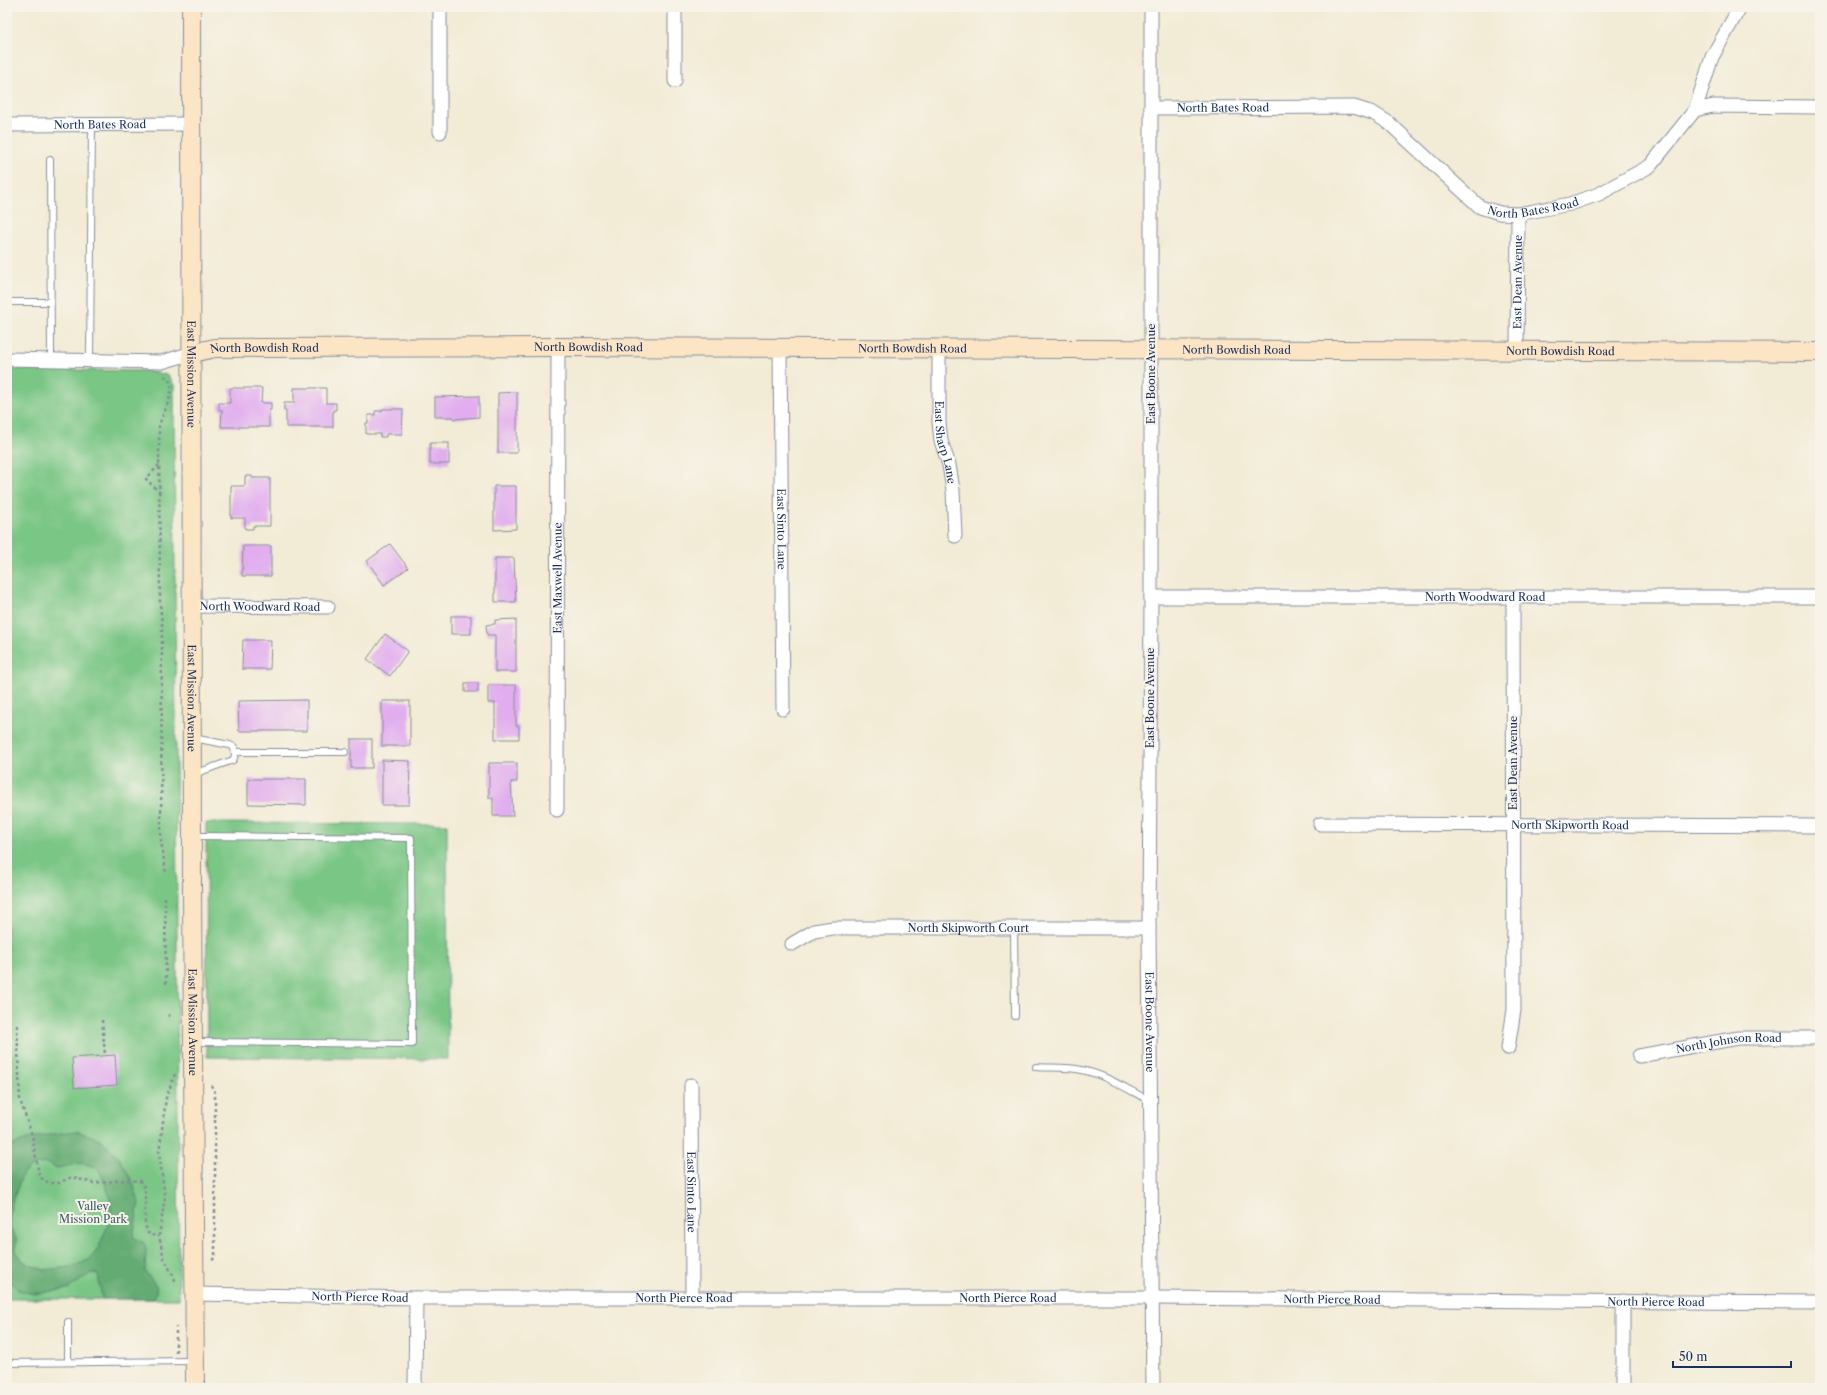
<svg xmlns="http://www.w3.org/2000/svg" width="1827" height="1395" font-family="'Libre Caslon Text',serif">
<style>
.green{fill:#7ac685;stroke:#4a7a72}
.forest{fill:#63ab72;stroke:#3f6d68;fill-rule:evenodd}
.building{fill:#e1adef}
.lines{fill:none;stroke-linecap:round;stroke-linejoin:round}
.lane-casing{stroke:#868d9a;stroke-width:8}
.street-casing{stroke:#868d9a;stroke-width:15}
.secondary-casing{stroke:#868d9a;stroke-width:20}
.path{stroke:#868d9a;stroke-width:2.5;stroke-dasharray:3 3;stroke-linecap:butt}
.lane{stroke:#fff;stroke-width:6}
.street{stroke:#fff;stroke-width:13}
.secondary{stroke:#fce5c4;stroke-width:18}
.labels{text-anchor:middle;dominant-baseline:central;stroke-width:4;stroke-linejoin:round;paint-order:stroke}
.street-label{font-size:11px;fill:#1b2f5e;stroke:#f7f3e8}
.park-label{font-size:11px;fill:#385c6a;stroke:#f7f3e8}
</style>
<rect width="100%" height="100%" fill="#f7f3e8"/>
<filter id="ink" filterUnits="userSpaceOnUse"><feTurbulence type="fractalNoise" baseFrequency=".025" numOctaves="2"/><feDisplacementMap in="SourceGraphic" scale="8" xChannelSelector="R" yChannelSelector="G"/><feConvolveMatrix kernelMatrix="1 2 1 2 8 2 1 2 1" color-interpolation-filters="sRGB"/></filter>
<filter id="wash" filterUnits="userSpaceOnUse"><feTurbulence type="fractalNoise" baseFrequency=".012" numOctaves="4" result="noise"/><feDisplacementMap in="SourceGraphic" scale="16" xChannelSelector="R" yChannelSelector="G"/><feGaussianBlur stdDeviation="0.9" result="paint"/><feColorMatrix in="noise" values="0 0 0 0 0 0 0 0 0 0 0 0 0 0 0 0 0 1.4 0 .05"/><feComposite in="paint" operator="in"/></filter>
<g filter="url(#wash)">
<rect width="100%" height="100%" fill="#f2ebd5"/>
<g class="green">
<path d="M7,369L148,371L168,375L174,385L179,1299H7Z"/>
<path d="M206,823L447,824L448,1059L207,1057Z"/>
</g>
<path class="forest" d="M77,1131L102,1140L120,1159L133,1183L139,1203L133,1237L144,1243L146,1250L145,1271L157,1287L154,1299H102L98,1274L91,1273L68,1289L33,1294L18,1290L10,1281L7,1282V1148C29,1137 52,1134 77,1131ZM46,1163L57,1168L82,1163L95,1167L100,1172L110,1197L111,1217L98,1249L89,1260L70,1267L44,1270L24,1262L16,1251V1238L9,1226L11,1205L23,1173L33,1165Z"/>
<g id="blocks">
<g class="building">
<path d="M230,388H262L261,403H271V410H269V427H221L222,410H219V403H230Z"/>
<path d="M294,388H326V403H336V410H333V427H286V410H284V403H294Z"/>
<path d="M517,392V453H498V393Z"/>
<path d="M479,396V417L454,419V417H435V397Z"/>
<path d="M382,409H403L402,434H386V437H380V434H366V423H368V415H375V411H382Z"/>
<rect x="430" y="443" width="19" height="21"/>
<path d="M245,476H252V478H270V526H253V529H245V518H231V486H245Z"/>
<path d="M494,486H516V529L494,530Z"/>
<path d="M390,544L408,568L384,585L367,561Z"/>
<path d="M243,546H271V576H242Z"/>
<path d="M495,558H514L516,602H495Z"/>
<rect x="451" y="616" width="20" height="18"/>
<path d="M516,619V672H495V635H487L486,625L495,624V620Z"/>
<path d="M385,634L408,651L390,676L367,659Z"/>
<path d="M243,640H271L270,669H242Z"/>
<rect x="465" y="683" width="13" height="9"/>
<path d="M488,685H516V726H519V739H495V703H488Z"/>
<path d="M307,700V731H239L238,701Z"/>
<rect x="382" y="701" width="28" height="45"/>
<rect x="351" y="739" width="21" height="29"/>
<path d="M382,760L410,761L409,805H382Z"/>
<path d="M489,763H517V782H511L513,816H493V798H489Z"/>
<path d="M248,779H306V805L248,804Z"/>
<path d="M115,1055L117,1085L74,1088L72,1058Z"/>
</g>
</g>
</g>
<g filter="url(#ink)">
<use href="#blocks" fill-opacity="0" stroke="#868d9a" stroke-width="1"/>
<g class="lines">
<defs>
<g id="lane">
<path d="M50,160L51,359"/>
<path d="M7,302H50"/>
<path d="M90,360L92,124"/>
<path d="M193,738L230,745L234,747L235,756L233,760L194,774"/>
<path d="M235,752H345"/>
<path d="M1014,928L1015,1016"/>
<path d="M194,1042L412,1044L411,838L194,836"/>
<path d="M1036,1067C1051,1068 1067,1067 1082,1070C1106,1075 1129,1090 1150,1101"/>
<path d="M68,1322V1362"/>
<path d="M7,1363L194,1361"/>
</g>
<g id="street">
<path d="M440,7V132"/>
<path d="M675,7V81"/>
<path id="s1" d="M1151,7V597L1149,928L1153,1388"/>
<path id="s2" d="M1151,108L1354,107L1373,113L1389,123L1480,207L1500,213L1518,214L1570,204L1599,194L1650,166L1695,110L1713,106L1820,107"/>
<path d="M1695,110L1712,57L1740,7"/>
<path id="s3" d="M7,125L192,124"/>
<path id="s4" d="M780,348L783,709"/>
<path id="s5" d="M939,349V422L941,441L949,465L953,490L955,536"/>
<path id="s6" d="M1517,350L1518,214"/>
<path d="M7,359L162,362L192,353"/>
<path id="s7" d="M1151,597H1820"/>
<path id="s8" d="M192,606L328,607"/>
<path id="s9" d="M557,810L558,347"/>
<path id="s10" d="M1320,824L1820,826"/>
<path id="s11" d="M792,944L814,931L833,928H1149"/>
<path d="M1508,1048L1514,1010L1513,597"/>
<path id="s12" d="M1639,1056L1738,1038H1820"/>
<path id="s13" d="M691,1085L692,1298"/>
<path id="s14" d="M195,1294L416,1298H1153L1820,1303"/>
<path d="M1623,1301V1388"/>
<path d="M415,1388L416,1298"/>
</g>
<g id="secondary">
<path id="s15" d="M191,7L192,885L195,1388"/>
<path id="s16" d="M192,353L215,348L558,347L1820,352"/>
</g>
</defs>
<use href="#lane" class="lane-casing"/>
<use href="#street" class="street-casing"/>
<use href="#secondary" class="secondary-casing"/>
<g class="path">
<path d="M164,376C182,385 161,413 159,427L160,605L162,624L161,840L166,874"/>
<path d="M159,465L146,479L160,493"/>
<path d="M165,897L166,983L168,986"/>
<path d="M169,1017V1014"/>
<path d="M102,1020L105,1055"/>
<path d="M17,1025L20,1100L32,1135L39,1175L44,1181L51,1183H59L72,1177L93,1183L128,1180L140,1181L145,1188V1225L149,1235L159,1236"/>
<path d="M175,1074L166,1098L159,1153L165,1197L159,1236L164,1258L174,1277L176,1284"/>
<path d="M211,1085L215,1093V1255L212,1262"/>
<path d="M176,1352V1327"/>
</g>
<use href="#lane" class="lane"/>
<use href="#street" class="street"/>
<use href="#secondary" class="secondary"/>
</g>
</g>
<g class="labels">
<g class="street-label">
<text stroke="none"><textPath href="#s2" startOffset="72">North Bates Road</textPath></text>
<text stroke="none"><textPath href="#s3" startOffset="93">North Bates Road</textPath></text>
<text stroke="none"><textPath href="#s2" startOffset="420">North Bates Road</textPath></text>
<text stroke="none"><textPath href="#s6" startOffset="68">East Dean Avenue</textPath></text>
<text stroke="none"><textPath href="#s16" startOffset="397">North Bowdish Road</textPath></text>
<text stroke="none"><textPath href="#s16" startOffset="73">North Bowdish Road</textPath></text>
<text stroke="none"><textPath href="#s16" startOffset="721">North Bowdish Road</textPath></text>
<text stroke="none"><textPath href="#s16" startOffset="1045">North Bowdish Road</textPath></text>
<text stroke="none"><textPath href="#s16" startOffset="1369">North Bowdish Road</textPath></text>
<text stroke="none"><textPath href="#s15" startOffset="367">East Mission Avenue</textPath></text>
<text transform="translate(1151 374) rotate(-90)">East Boone Avenue</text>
<text stroke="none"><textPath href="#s5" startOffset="94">East Sharp Lane</textPath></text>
<text stroke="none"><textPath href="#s4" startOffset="181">East Sinto Lane</textPath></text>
<text stroke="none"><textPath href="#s9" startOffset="232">East Maxwell Avenue</textPath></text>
<text stroke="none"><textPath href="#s7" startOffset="334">North Woodward Road</textPath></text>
<text stroke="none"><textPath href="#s8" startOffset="68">North Woodward Road</textPath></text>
<text stroke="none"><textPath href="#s15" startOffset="691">East Mission Avenue</textPath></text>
<text transform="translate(1150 698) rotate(-90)">East Boone Avenue</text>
<text transform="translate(1513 763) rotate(-90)">East Dean Avenue</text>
<text stroke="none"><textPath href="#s10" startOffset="250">North Skipworth Road</textPath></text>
<text stroke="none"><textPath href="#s11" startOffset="180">North Skipworth Court</textPath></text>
<text stroke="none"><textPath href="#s15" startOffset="1015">East Mission Avenue</textPath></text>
<text stroke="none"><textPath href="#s1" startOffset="1015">East Boone Avenue</textPath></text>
<text stroke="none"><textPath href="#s12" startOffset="91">North Johnson Road</textPath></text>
<text stroke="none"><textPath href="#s13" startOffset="107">East Sinto Lane</textPath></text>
<text stroke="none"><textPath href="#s14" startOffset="165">North Pierce Road</textPath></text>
<text stroke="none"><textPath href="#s14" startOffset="489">North Pierce Road</textPath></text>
<text stroke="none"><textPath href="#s14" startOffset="813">North Pierce Road</textPath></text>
<text stroke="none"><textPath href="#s14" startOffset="1137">North Pierce Road</textPath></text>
<text stroke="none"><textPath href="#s14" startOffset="1461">North Pierce Road</textPath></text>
</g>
<g class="park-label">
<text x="93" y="1206">Valley<tspan x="93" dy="13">Mission Park</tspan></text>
</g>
</g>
<rect width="1827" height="1395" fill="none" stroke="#f7f3e8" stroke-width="24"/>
<path d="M1673 1361v6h118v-6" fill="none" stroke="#1b2f5e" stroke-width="2"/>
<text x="1679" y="1361" font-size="12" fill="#1b2f5e" stroke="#f7f3e8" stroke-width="3" paint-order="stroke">50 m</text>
</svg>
